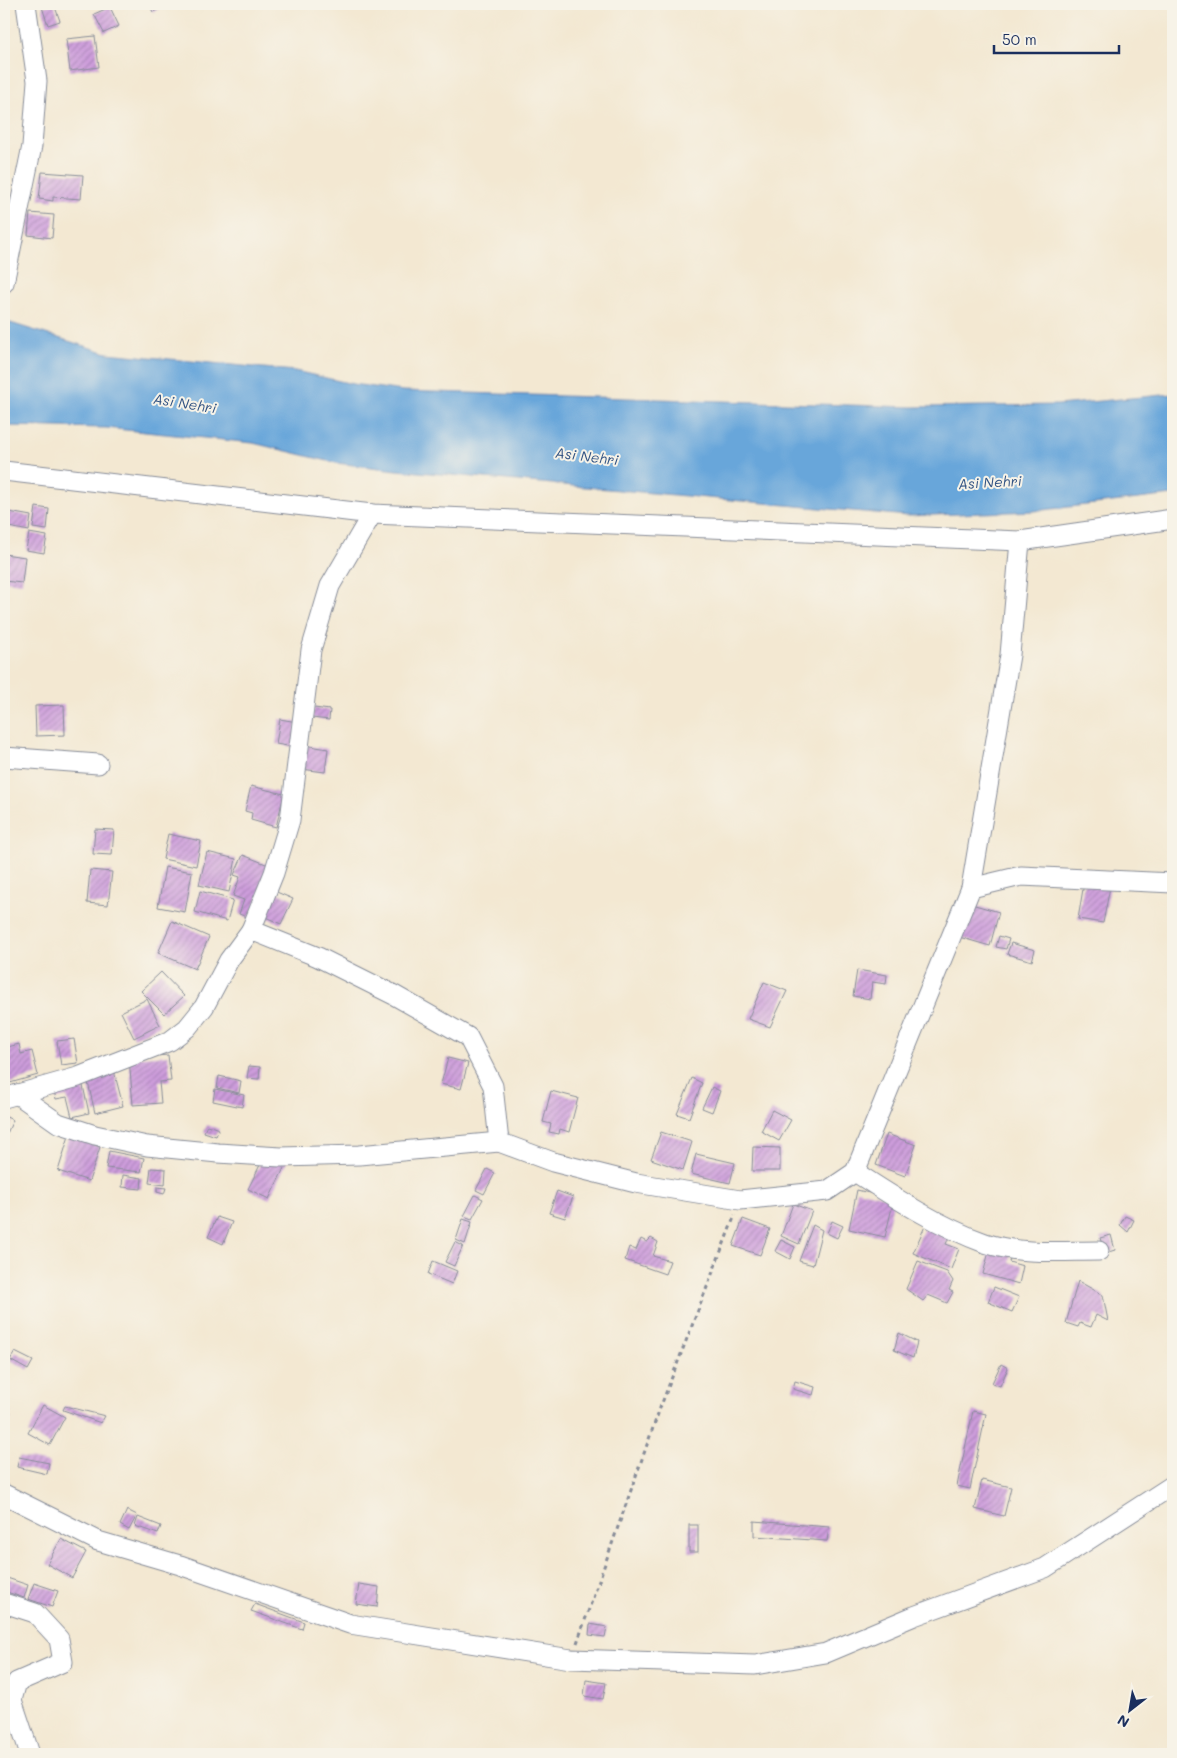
<svg xmlns="http://www.w3.org/2000/svg" width="1177" height="1758" font-family="Mali,sans-serif">
<style>
.water{fill:#67a6da;stroke:#416a9c}
.building{fill:url(#building-hatch)}
.lines{fill:none;stroke-linecap:round;stroke-linejoin:round}
.minor-casing{stroke:#878c98;stroke-width:21}
.path{stroke:#878c98;stroke-width:3;stroke-dasharray:4 4;stroke-linecap:butt}
.minor{stroke:#fff;stroke-width:19}
.labels{text-anchor:middle;dominant-baseline:central;stroke-width:4;stroke-linejoin:round;paint-order:stroke}
.water-label{font-size:14px;font-style:italic;fill:#325383;stroke:#f7f3e8}
</style>
<defs>
<pattern id="building-hatch" width="6" height="6" patternUnits="userSpaceOnUse" patternTransform="scale(1.25)"><rect width="6" height="6" fill="#ce9ddc"/><path d="M-1 1l2-2M0 6l6-6M5 7l2-2" fill="none" stroke="#a680b6"/></pattern>
</defs>
<rect width="100%" height="100%" fill="#f7f3e8"/>
<filter id="ink" filterUnits="userSpaceOnUse"><feTurbulence type="fractalNoise" baseFrequency=".02" numOctaves="2"/><feDisplacementMap in="SourceGraphic" scale="10" xChannelSelector="R" yChannelSelector="G"/><feConvolveMatrix kernelMatrix="1 2 1 2 8 2 1 2 1" color-interpolation-filters="sRGB"/></filter>
<filter id="wash" filterUnits="userSpaceOnUse"><feTurbulence type="fractalNoise" baseFrequency=".0096" numOctaves="4" result="noise"/><feDisplacementMap in="SourceGraphic" scale="20" xChannelSelector="R" yChannelSelector="G"/><feGaussianBlur stdDeviation="1.12" result="paint"/><feColorMatrix in="noise" values="0 0 0 0 0 0 0 0 0 0 0 0 0 0 0 0 0 1.4 0 .05"/><feComposite in="paint" operator="in"/></filter>
<g filter="url(#wash)">
<rect width="100%" height="100%" fill="#f3e8d2"/>
<path class="water" d="M4,321L107,353L295,371L353,384L403,391L913,407L1058,405L1173,394V495L1034,511L908,516L396,470L336,463L253,443L106,428L4,426Z"/>
<g id="blocks">
<g class="building">
<path d="M54,4L60,21L48,25L42,7Z"/>
<path d="M149,4H168L153,12Z"/>
<path d="M110,7L119,26L104,33L94,14Z"/>
<path d="M95,36L99,67L70,71L66,39Z"/>
<path d="M42,172L83,175L81,199L53,197V201L39,199Z"/>
<path d="M30,213L54,215L52,238L28,235Z"/>
<path d="M36,507L49,509L47,530L33,528Z"/>
<path d="M4,511L31,516L29,531L4,526Z"/>
<path d="M29,533L47,536L44,553L26,550Z"/>
<path d="M4,554L25,557L22,583L4,581Z"/>
<path d="M64,705L65,735L36,736L35,706Z"/>
<path d="M314,708L330,710L329,720L312,718Z"/>
<path d="M280,719L297,722L293,747L276,744Z"/>
<path d="M304,745L328,749L325,772L301,769Z"/>
<path d="M251,786L284,794L276,827L251,820L252,813L245,811Z"/>
<path d="M95,829L114,830L112,855L93,854Z"/>
<path d="M168,834L201,841L196,866L163,859Z"/>
<path d="M207,852L236,859L229,892L199,885Z"/>
<path d="M243,855L271,866L250,918L239,914L244,900L233,896L240,877L234,875Z"/>
<path d="M165,867L192,872L185,912L158,907Z"/>
<path d="M90,870L112,872L108,905L87,903Z"/>
<path d="M1084,883L1110,887L1103,923L1078,919Z"/>
<path d="M272,890L293,899L281,924L261,915Z"/>
<path d="M200,891L233,900L227,921L195,912Z"/>
<path d="M968,903L999,912L990,946L959,937Z"/>
<path d="M172,921L209,937L195,969L158,953Z"/>
<path d="M999,936L1009,939L1006,949L996,947Z"/>
<path d="M1011,943L1035,950L1032,961L1007,954Z"/>
<path d="M857,970L887,975L886,984L872,982L870,999L853,996Z"/>
<path d="M161,972L184,996L164,1014L141,991Z"/>
<path d="M764,982L787,991L770,1027L748,1019Z"/>
<path d="M147,999L160,1025L134,1038L121,1012Z"/>
<path d="M74,1039L78,1063L61,1065L57,1041Z"/>
<path d="M19,1044L21,1054L32,1051L38,1075L10,1083L4,1061V1048Z"/>
<path d="M168,1055L171,1081L159,1082L161,1103L133,1105L129,1058Z"/>
<path d="M448,1058L468,1063L461,1089L441,1084Z"/>
<path d="M249,1066L260,1067L259,1079L247,1078Z"/>
<path d="M114,1071L123,1106L95,1113L87,1078Z"/>
<path d="M219,1076L241,1081L239,1093L217,1088Z"/>
<path d="M692,1078L702,1083L689,1118L677,1114Z"/>
<path d="M82,1081L89,1113L72,1117L67,1097L56,1099L53,1087Z"/>
<path d="M712,1087L720,1091L712,1112L702,1108Z"/>
<path d="M215,1089L244,1095L242,1107L213,1101Z"/>
<path d="M551,1091L578,1098L569,1132L560,1129L559,1134L549,1132L551,1124L543,1122Z"/>
<path d="M772,1110L791,1120L779,1141L761,1131Z"/>
<path d="M4,1116L13,1120L4,1140Z"/>
<path d="M207,1125L219,1129L216,1136L204,1132Z"/>
<path d="M661,1132L692,1142L683,1170L651,1159Z"/>
<path d="M887,1134L916,1145L905,1176L876,1165Z"/>
<path d="M69,1136L100,1147L89,1181L58,1171Z"/>
<path d="M753,1147L780,1148V1171H752Z"/>
<path d="M109,1151L144,1158L141,1172L106,1168Z"/>
<path d="M696,1154L735,1163L730,1183L691,1174Z"/>
<path d="M262,1161L287,1162L269,1199L248,1189Z"/>
<path d="M151,1168L166,1169L165,1185L149,1183Z"/>
<path d="M487,1169L495,1173L484,1194L476,1190Z"/>
<path d="M123,1175L142,1178L141,1189L122,1187Z"/>
<path d="M157,1187L166,1188L164,1194L157,1192Z"/>
<path d="M857,1190L894,1199L885,1237L849,1229Z"/>
<path d="M557,1191L573,1197L565,1218L549,1213Z"/>
<path d="M475,1195L483,1199L472,1219L464,1216Z"/>
<path d="M793,1204L812,1211L799,1244L781,1236Z"/>
<path d="M1125,1216L1134,1220L1128,1232L1120,1225Z"/>
<path d="M217,1217L232,1222L223,1244L208,1237Z"/>
<path d="M463,1219L472,1222L465,1244L456,1240Z"/>
<path d="M743,1219L770,1229L760,1255L733,1246Z"/>
<path d="M832,1221L843,1226L837,1238L827,1233Z"/>
<path d="M926,1224L950,1235L946,1244L959,1249L951,1269L913,1253Z"/>
<path d="M813,1225L822,1230L813,1265L799,1261Z"/>
<path d="M1111,1235L1115,1250L1105,1253L1100,1238Z"/>
<path d="M651,1238L658,1242L653,1256L670,1261L665,1274L625,1260L629,1247L636,1250L641,1239L647,1242Z"/>
<path d="M781,1240L795,1247L790,1259L775,1251Z"/>
<path d="M455,1242L463,1246L454,1266L445,1262Z"/>
<path d="M990,1248L1011,1253L1009,1262L1023,1266L1019,1284L983,1274Z"/>
<path d="M433,1261L457,1271L452,1284L428,1274Z"/>
<path d="M918,1261L947,1272L953,1281L949,1290L953,1292L947,1303L928,1295L923,1301L906,1289Z"/>
<path d="M1078,1281L1103,1295L1108,1321L1096,1315L1091,1327L1080,1323L1078,1327L1066,1323Z"/>
<path d="M994,1287L1019,1297L1012,1312L988,1302Z"/>
<path d="M899,1333L917,1342L913,1358L894,1350Z"/>
<path d="M15,1352L33,1361L28,1370L10,1360Z"/>
<path d="M1001,1364L1008,1368L1000,1386L992,1383Z"/>
<path d="M795,1381L815,1387L813,1395L793,1389Z"/>
<path d="M43,1405L65,1417L50,1445L28,1433Z"/>
<path d="M65,1406L105,1416L101,1423L63,1410Z"/>
<path d="M4,1409L11,1412L4,1428Z"/>
<path d="M973,1411L986,1414L970,1489L957,1486Z"/>
<path d="M19,1457L49,1463L47,1474L17,1467Z"/>
<path d="M982,1480L1011,1487L1004,1516L975,1509Z"/>
<path d="M127,1510L137,1515L129,1530L120,1525Z"/>
<path d="M138,1517L161,1526L158,1534L135,1526Z"/>
<path d="M754,1521L829,1527L827,1541L754,1536Z"/>
<rect x="689" y="1525" width="9" height="27"/>
<path d="M61,1539L86,1552L72,1578L47,1564Z"/>
<path d="M4,1577L28,1585L24,1598L4,1591Z"/>
<path d="M34,1583L58,1591L52,1607L28,1599Z"/>
<path d="M359,1584L379,1587L377,1607L356,1604Z"/>
<path d="M255,1604L304,1622L302,1629L251,1611Z"/>
<path d="M590,1624L607,1627L605,1637L589,1635Z"/>
<path d="M586,1680L606,1683L603,1699L584,1696Z"/>
</g>
</g>
</g>
<g filter="url(#ink)">
<use href="#blocks" fill-opacity="0" stroke="#878c98" stroke-width="1"/>
<g class="lines">
<defs>
<g id="minor">
<path d="M4,283L32,146L37,81L26,4"/>
<path d="M4,471L372,514L1020,541L1173,519"/>
<path d="M4,757L98,764"/>
<path d="M971,888L1010,655L1020,541"/>
<path d="M251,930L274,873L290,820L311,650L330,586L372,514"/>
<path d="M17,1094L58,1123L95,1135L147,1146L218,1153L281,1157L359,1155L499,1142"/>
<path d="M4,1098L78,1077L170,1041L187,1028L204,1007L229,960L251,930L318,957L394,995L468,1037L493,1086L499,1142L553,1162L636,1183L740,1200L827,1191L855,1172L971,888L1021,876L1173,883"/>
<path d="M855,1172C895,1198 940,1227 985,1243C1021,1255 1062,1251 1099,1251"/>
<path d="M4,1494L98,1541L180,1565L350,1624L571,1659L755,1665L826,1653L914,1616L1045,1568L1173,1485"/>
<path d="M4,1603L35,1613L59,1639L63,1662L17,1682L12,1700L30,1754"/>
</g>
</defs>
<use href="#minor" class="minor-casing"/>
<path class="path" d="M577,1643L660,1408L735,1215"/>
<use href="#minor" class="minor"/>
</g>
</g>
<g class="labels">
<g class="water-label">
<text transform="translate(185 403) rotate(9)">Asi Nehri</text>
<text transform="translate(587 456) rotate(7)">Asi Nehri</text>
<text transform="translate(990 482) rotate(-3)">Asi Nehri</text>
</g>
</g>
<rect width="1177" height="1758" fill="none" stroke="#f7f3e8" stroke-width="20"/>
<g transform="translate(1130 1710) rotate(211)" stroke="#f7f3e8" stroke-width="4" paint-order="stroke">
<path d="M0-4L9 19L0 12L-9 19Z" fill="#1b2f5e"/>
<text y="-8" font-size="14" font-weight="bold" text-anchor="middle" fill="#1b2f5e">N</text>
</g>
<path d="M994 45v8h125v-8" fill="none" stroke="#1b2f5e" stroke-width="2.5"/>
<text x="1002" y="45" font-size="15" fill="#1b2f5e" stroke="#f7f3e8" stroke-width="4" paint-order="stroke">50 m</text>
</svg>
